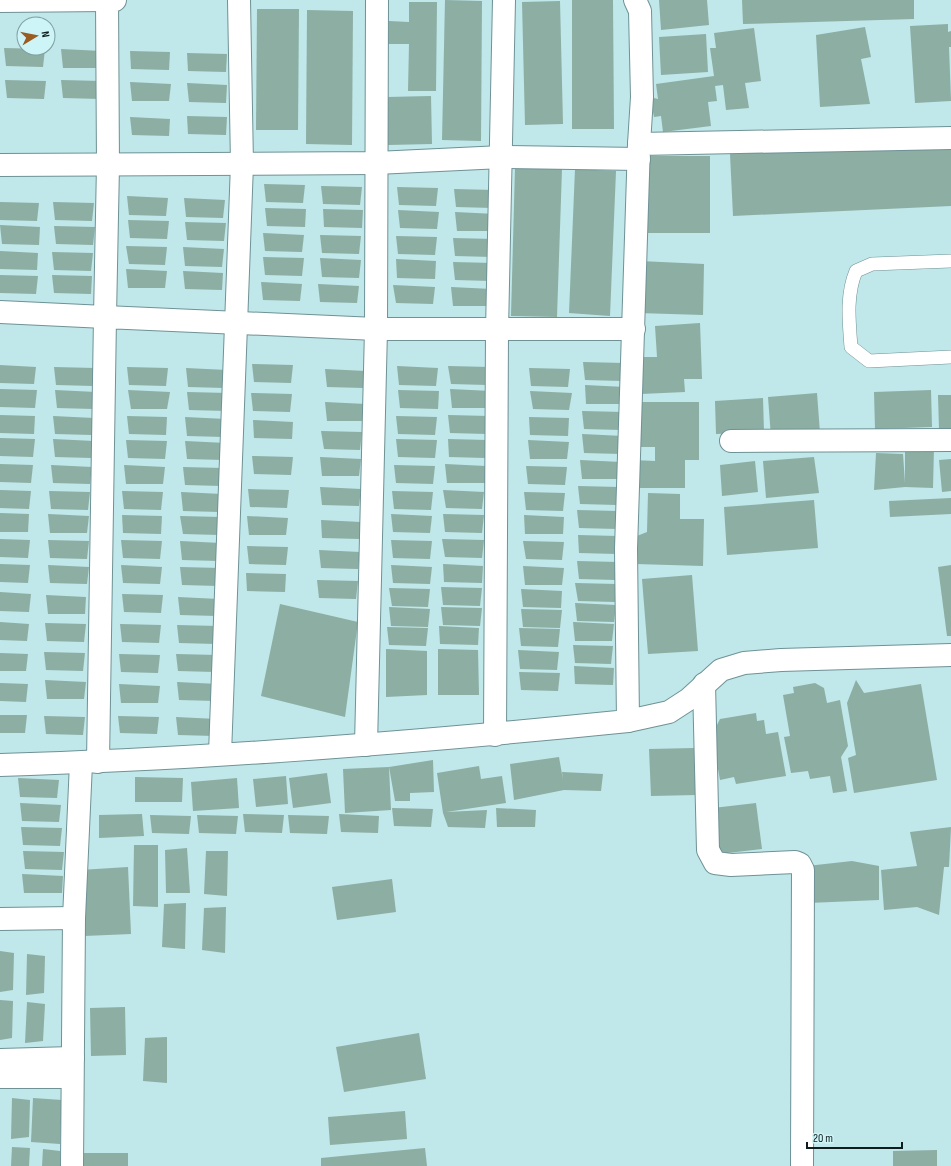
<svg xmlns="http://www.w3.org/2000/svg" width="951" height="1166" font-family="'Sofia Sans Condensed',sans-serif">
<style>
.building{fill:#8caea3}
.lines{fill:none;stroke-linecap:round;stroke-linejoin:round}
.lane-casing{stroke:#6e9295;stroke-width:14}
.street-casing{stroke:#6e9295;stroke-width:24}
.lane{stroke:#fff;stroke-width:13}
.street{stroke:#fff;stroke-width:22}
</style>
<rect width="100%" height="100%" fill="#c0e7e9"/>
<g class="building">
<path d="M445,0L482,1L481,141L442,140Z"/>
<path d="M572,0H613L614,129H572Z"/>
<path d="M659,0H707L709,25L661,30Z"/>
<path d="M742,0H914V19L743,24Z"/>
<path d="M560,1L563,124L525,125L522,2Z"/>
<path d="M409,2H437L436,91H408L409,44H388L389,21L409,22Z"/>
<path d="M257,9H299L298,130H256Z"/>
<path d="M307,10L353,11L352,145L306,144Z"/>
<path d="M948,24V32L951,31V47H949L951,101L915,103L910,26Z"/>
<path d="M865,27L871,57L861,59L870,104L820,107L816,35Z"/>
<path d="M754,28L761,81L745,83L749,108L726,110L723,85L715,86L717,101L708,102L711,126L663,132L661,116L654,117L650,97L658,99L656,84L714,76L710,48H716L714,33Z"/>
<path d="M706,34L708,72L661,75L659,37Z"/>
<path d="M4,48L45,49L43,67L6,66Z"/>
<path d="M61,49L102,51L100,68H63Z"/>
<path d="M130,51L170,52L169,70L131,69Z"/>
<path d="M187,53L227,54L226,72L188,71Z"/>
<path d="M5,80L46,81L44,99L7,98Z"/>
<path d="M61,80L102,81L101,99L63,98Z"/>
<path d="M130,82L171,84L169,101H132Z"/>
<path d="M187,83L227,85L226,103L189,102Z"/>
<path d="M431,96L432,144L388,145L387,97Z"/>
<path d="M187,116L227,117L226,135L188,134Z"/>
<path d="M130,117L170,119L169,136L132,135Z"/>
<path d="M951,144V206L733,216L730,154Z"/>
<path d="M646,156H710V233H645Z"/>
<path d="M515,167L562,169L557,317L511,316Z"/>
<path d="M575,169L616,171L610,316L569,313Z"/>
<path d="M264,184L305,185L303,203L266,202Z"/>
<path d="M321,186L362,187L360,205L323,204Z"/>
<path d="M397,187L438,188L436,206L399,205Z"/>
<path d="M454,189L495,190L493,208L456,207Z"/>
<path d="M127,196L168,198L166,216L129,215Z"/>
<path d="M184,198L225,200L223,218L186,217Z"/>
<path d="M0,202L39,203L37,221L0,220Z"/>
<path d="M53,202L94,203L92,221L55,220Z"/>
<path d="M265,208L306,209L305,227L267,226Z"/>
<path d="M323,209L363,210L362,228L324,227Z"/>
<path d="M398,210L439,212L437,229L400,228Z"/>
<path d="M455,212L496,214L494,231H457Z"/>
<path d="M128,220L169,221L167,239L130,238Z"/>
<path d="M185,222L226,223L224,241L187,240Z"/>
<path d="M0,225L40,227L39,245L2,244Z"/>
<path d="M54,226L95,227L93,245L56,244Z"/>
<path d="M263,233L304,235L302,252L265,251Z"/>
<path d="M320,235L361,236L359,254L322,253Z"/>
<path d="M396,236L437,237L435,255L398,254Z"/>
<path d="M453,238L494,239L492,257L455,256Z"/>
<path d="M126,246L167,247L165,265L129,264Z"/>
<path d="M183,247L224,249L222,267L185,266Z"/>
<path d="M0,251L38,253L37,270L0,269Z"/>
<path d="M52,252L93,253L91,271L54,270Z"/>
<path d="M263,257L304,258L302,276L265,275Z"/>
<path d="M320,258L361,260L359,278L322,277Z"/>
<path d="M396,259L436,261L435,279L397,278Z"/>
<path d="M640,261L704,264L703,315L638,313Z"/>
<path d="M453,262L493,263L492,281L455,280Z"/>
<path d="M126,269L167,271L165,288H128Z"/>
<path d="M183,271L223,273L222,290L185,289Z"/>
<path d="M0,275L38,276L36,294L0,293Z"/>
<path d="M52,275L92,276L91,294L54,293Z"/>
<path d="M261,282L302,284L300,301L263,300Z"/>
<path d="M318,284L359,286L357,303L320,302Z"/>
<path d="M393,285L435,287L433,304L396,303Z"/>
<path d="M451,287L492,289L490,306H453Z"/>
<path d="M700,323L702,379H684L685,392L641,394L640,357H657L655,326Z"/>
<path d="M583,362L624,363L623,381L585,380Z"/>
<path d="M252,364L293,365L291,383L254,382Z"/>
<path d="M0,365L36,367L34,384L0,383Z"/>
<path d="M397,366L438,368L436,386L399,385Z"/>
<path d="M448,366L490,367L487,385L451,384Z"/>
<path d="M54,367L95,368L93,386L56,385Z"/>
<path d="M127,367L168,368L166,386L129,385Z"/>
<path d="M186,368L227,370L225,388L188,387Z"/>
<path d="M529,368L570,369L568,387L531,386Z"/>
<path d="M325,369L366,371L364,388L327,387Z"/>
<path d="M585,385L625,387L624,404H586Z"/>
<path d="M0,389L37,390L35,408L0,407Z"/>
<path d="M450,389L491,391L489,408H452Z"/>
<path d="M55,390L96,392L94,409L57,408Z"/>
<path d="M128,390L170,392L167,409H131Z"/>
<path d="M398,390L439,391L438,409L400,408Z"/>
<path d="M931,390L932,427L875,429L874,392Z"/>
<path d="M530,391L572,393L569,410L533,409Z"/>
<path d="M187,392L228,393L227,411L189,410Z"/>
<path d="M251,393L292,394L290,412L253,411Z"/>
<path d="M817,393L820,433L771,437L768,397Z"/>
<path d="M938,395H951V429H939Z"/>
<path d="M763,398L764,432L716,434L715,401Z"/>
<path d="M325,402L366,404L364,421H327Z"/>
<path d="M636,402H699V460H685V488H634L633,460L655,461V447H636Z"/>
<path d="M582,411L623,412L622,430L584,429Z"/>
<path d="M0,415L35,416L34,434L0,433Z"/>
<path d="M448,415L489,416L487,434L450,433Z"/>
<path d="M53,416L94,418L92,435L55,434Z"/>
<path d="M127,416L167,417L166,435L129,434Z"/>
<path d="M396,416L437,417L435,435L398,434Z"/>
<path d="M185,417L226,419L224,437L187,436Z"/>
<path d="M529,417L569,418L568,436L530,435Z"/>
<path d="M253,420L293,422L292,439L254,438Z"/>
<path d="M321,431L362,432L360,450L324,449Z"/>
<path d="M582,434L623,436L621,454L584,453Z"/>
<path d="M0,438L35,439L33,457L0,456Z"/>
<path d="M53,439L94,441L92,458L55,457Z"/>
<path d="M396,439L437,440L435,458L398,457Z"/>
<path d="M448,439L488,440L486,458L449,457Z"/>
<path d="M126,440L167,441L165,459L128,458Z"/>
<path d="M528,440L569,442L567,459H530Z"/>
<path d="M185,441L226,443L224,460L187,459Z"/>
<path d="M905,446L934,447L933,488L905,487L874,490L876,453L903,454L905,483Z"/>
<path d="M252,456L293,457L291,475L254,474Z"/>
<path d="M320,457L361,459L359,476H322Z"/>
<path d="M814,457L819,493L766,498L763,461Z"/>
<path d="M951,459V491L942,492L939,460Z"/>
<path d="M580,460L621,462L619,479H582Z"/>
<path d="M755,461L758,492L722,496L720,465Z"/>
<path d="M0,464L33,465L31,483L0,482Z"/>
<path d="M445,464L486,466L485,483H447Z"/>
<path d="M51,465L92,467L90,484L53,483Z"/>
<path d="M124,465L165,467L163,484H126Z"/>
<path d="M394,465L435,466L433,484L396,483Z"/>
<path d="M526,466L567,467L565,485L528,484Z"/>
<path d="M183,467L223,468L222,486L185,485Z"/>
<path d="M578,486L619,487L617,505L580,504Z"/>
<path d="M320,487L361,489L359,506L322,505Z"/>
<path d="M248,489L289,490L287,508L250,507Z"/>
<path d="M0,490L31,491L29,509L0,508Z"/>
<path d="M443,490L484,492L482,509L446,508Z"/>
<path d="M49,491L90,492L88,510L51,509Z"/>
<path d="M122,491L163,492L161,510L124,509Z"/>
<path d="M392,491L433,492L431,510L394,509Z"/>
<path d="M181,492L222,494L220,512L183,511Z"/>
<path d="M524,492L565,493L563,511L526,510Z"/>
<path d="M648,493L680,494V519H704L703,566L636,564L637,536L647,532Z"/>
<path d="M951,498V514L890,517L889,501Z"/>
<path d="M814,500L818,548L727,555L724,507Z"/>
<path d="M577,510L618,511L617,529L579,528Z"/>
<path d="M0,513L29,514L28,532H0Z"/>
<path d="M48,514L89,516L87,533H50Z"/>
<path d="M391,514L432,516L430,533L393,532Z"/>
<path d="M443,514L484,515L482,533L445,532Z"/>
<path d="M122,515L162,516L161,534L123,533Z"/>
<path d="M524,515L564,517L563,534H525Z"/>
<path d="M180,516L221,517L219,535L183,534Z"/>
<path d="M247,516L288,518L286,535H249Z"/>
<path d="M321,520L361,522L360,539L322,538Z"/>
<path d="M578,535L618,536L617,554L579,553Z"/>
<path d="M0,539L30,540L28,558L0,557Z"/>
<path d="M442,539L484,540L482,558L445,557Z"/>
<path d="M48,540L89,541L87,559L50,558Z"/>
<path d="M121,540L162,541L160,559L123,558Z"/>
<path d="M391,540L432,541L430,559L393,558Z"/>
<path d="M180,541L221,543L219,561L182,560Z"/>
<path d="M523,541L564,542L562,560L526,559Z"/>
<path d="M247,546L288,547L286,565L249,564Z"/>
<path d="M319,550L360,552L358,569L321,568Z"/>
<path d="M577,561L618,562L616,580L579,579Z"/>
<path d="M0,564L30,565L28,583L0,582Z"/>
<path d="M443,564L483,566L482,583L444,582Z"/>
<path d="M48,565L89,567L87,584L50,583Z"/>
<path d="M121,565L162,567L160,584L123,583Z"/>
<path d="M391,565L432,567L430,584L393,583Z"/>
<path d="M951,565V636H947L938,567Z"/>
<path d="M523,566L564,568L562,585H525Z"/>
<path d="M180,567L221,568L219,586L182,585Z"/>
<path d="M246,573L286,574L285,592L247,591Z"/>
<path d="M692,575L698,651L648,654L642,579Z"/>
<path d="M317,580L358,581L356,599L319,598Z"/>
<path d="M575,583L617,584L615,602L578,601Z"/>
<path d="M441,587L482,588L480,606L443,605Z"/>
<path d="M389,588L430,589L428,607L392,606Z"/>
<path d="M521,589L562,591L561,608L523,607Z"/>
<path d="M0,592L31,594L29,612L0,611Z"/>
<path d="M122,594L163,595L161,613L124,612Z"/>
<path d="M46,595L86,597L85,614H48Z"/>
<path d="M178,597L219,599L217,616L180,615Z"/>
<path d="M575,603L616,605L614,622L577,621Z"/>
<path d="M280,604L358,622L345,717L261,696Z"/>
<path d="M389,607L430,609L428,627L391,626Z"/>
<path d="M441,607L482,608L480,626L443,625Z"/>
<path d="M521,609L562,610L560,628L523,627Z"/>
<path d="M0,622L29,624L27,641L0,640Z"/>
<path d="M573,622L614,624L612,641H575Z"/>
<path d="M45,623L86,624L84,642L47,641Z"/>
<path d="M120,624L161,625L159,643L122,642Z"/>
<path d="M177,625L218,626L216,644L179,643Z"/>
<path d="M439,626L479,628L478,645L440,644Z"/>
<path d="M387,627L428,628L426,646L389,645Z"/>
<path d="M519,628L560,629L558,647L521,646Z"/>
<path d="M573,645L613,646L611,664L575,663Z"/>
<path d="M386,649L427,651V695L386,697Z"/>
<path d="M438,649L478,650L479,695H438Z"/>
<path d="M518,650L559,652L557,670L520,669Z"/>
<path d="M44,652L85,653L83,671L46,670Z"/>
<path d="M0,653L28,654L26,671H0Z"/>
<path d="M119,654L160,655L158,673L121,672Z"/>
<path d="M176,654L217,655L215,672L178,671Z"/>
<path d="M574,666L614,668L613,685L575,684Z"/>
<path d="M519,672L560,673L558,691L521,690Z"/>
<path d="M45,680L86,682L84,699H47Z"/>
<path d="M856,680L864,693L921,684L937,780L854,793L848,758L856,755L847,703Z"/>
<path d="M177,682L218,684L216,701L179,700Z"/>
<path d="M0,683L28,684L26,702L0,701Z"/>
<path d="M815,683L824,688L827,703L840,700L848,746L841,757L847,791L833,793L830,776L810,779L808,771L791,773L784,737L790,736L783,695L794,693L793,687Z"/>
<path d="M119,684L160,686L158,703H121Z"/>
<path d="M756,713L757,721L764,720L766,734L778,732L786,776L736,784L734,777L720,780L712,735L720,719Z"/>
<path d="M0,715H27L25,733H0Z"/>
<path d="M44,716L85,717L83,735L46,734Z"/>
<path d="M118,716L159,717L157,734L120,733Z"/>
<path d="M176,717L217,719L215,736L178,735Z"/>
<path d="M694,748L696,795L651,796L649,749Z"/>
<path d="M559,757L563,780L562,772L603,774L601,791L564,790L514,800L510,764Z"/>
<path d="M433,760L434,792L410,793V801H395L389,767Z"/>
<path d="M479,766L481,779L502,776L506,803L446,812L487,810L485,828L448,827L443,813L437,773Z"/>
<path d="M389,767L391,810L345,813L343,769Z"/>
<path d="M327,773L331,803L293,808L289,778Z"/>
<path d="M286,776L288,804L256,807L253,779Z"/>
<path d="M135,777L183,778L182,802H135Z"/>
<path d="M18,778L59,780L57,798L20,797Z"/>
<path d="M237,778L239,808L193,811L191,782Z"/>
<path d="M20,803L61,805L59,822L22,821Z"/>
<path d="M756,803L762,849L719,854L713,808Z"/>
<path d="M392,808L433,809L431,827L394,826Z"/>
<path d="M496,808L536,810L535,827H497Z"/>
<path d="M142,814L144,836L99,838V815Z"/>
<path d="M243,814L284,815L282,833L245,832Z"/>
<path d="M339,814L379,816L378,833L341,832Z"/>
<path d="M150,815L191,816L189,834L152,833Z"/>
<path d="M197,815L238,816L236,834L199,833Z"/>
<path d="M288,815L329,816L327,834L290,833Z"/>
<path d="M21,827L62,828L60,846L23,845Z"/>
<path d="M951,827L949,867H944L939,915L917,907L884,910L881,870L917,866L910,832Z"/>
<path d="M134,845H158V907L133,906Z"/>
<path d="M187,848L190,893H166L165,850Z"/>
<path d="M23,851L64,852L62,870L25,869Z"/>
<path d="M206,851H228L227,896L204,894Z"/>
<path d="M852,861L879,866V900L808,903L807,866Z"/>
<path d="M128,867L131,934L84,936L80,870Z"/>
<path d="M22,874L63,876L62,893H24Z"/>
<path d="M392,879L396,912L337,920L332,887Z"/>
<path d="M186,903L185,949L162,947L164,904Z"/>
<path d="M226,907L225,953L202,950L204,908Z"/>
<path d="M0,951L14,953L13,990L0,992Z"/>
<path d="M27,954L45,956L44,993L26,995Z"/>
<path d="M0,1000L13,1001L12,1038L0,1040Z"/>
<path d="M27,1002L45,1004L43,1041L25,1043Z"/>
<path d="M125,1007L126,1055L91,1056L90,1008Z"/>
<path d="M419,1033L426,1079L344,1092L336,1047Z"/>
<path d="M167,1037V1083L143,1081L145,1038Z"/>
<path d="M12,1098L30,1100L29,1137L11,1139Z"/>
<path d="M33,1098L62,1100L60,1144L31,1142Z"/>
<path d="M405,1111L407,1139L330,1145L328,1117Z"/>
<path d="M12,1147L30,1148L29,1166H11Z"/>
<path d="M425,1148L427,1166H321V1158Z"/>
<path d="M43,1149L60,1151V1166H42Z"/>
<path d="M937,1150V1166H893V1151Z"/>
<rect x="77" y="1153" width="51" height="13"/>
</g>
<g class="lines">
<defs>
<path id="lane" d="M951,261L872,264L856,271C846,295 849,321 851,347L869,361L951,357"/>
<g id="street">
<path d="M635,0L640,11L642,97L639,144"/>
<path d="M0,1L107,0"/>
<path d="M0,165L376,163L502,157L639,159"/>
<path d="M0,312L105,317L108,165L107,0H115"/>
<path d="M731,441L951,440"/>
<path d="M704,684L708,850L715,863L731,865L795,862L800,864L803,870L802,1166"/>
<path d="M628,721L669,712L689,699L721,670L744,663L781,660L951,655"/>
<path d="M495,735L497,331L504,0"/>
<path d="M366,745L376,329L377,0"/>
<path d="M220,754L242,164L239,0"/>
<path d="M98,762L105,317L376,329H634"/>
<path d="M0,765C210,759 420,742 628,721L626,549L639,144L951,138"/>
<path d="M0,919L74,918"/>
<path d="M0,1060L73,1058"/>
<path d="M0,1077H72"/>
<path d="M72,1166L74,918L81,763"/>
</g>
</defs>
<use href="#lane" class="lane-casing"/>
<use href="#street" class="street-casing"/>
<use href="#lane" class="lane"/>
<use href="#street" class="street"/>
</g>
<g transform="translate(36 36) rotate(80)"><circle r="19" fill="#cdf4f7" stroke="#809ea0"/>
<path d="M0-3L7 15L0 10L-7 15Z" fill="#9a5c20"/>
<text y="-6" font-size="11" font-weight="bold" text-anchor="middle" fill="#0d1c1d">N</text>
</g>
<path d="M807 1142v6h95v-6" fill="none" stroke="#0d1c1d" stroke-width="2"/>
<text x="813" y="1142" font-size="12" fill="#0d1c1d" stroke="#cdf4f7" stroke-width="3" paint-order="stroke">20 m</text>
</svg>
